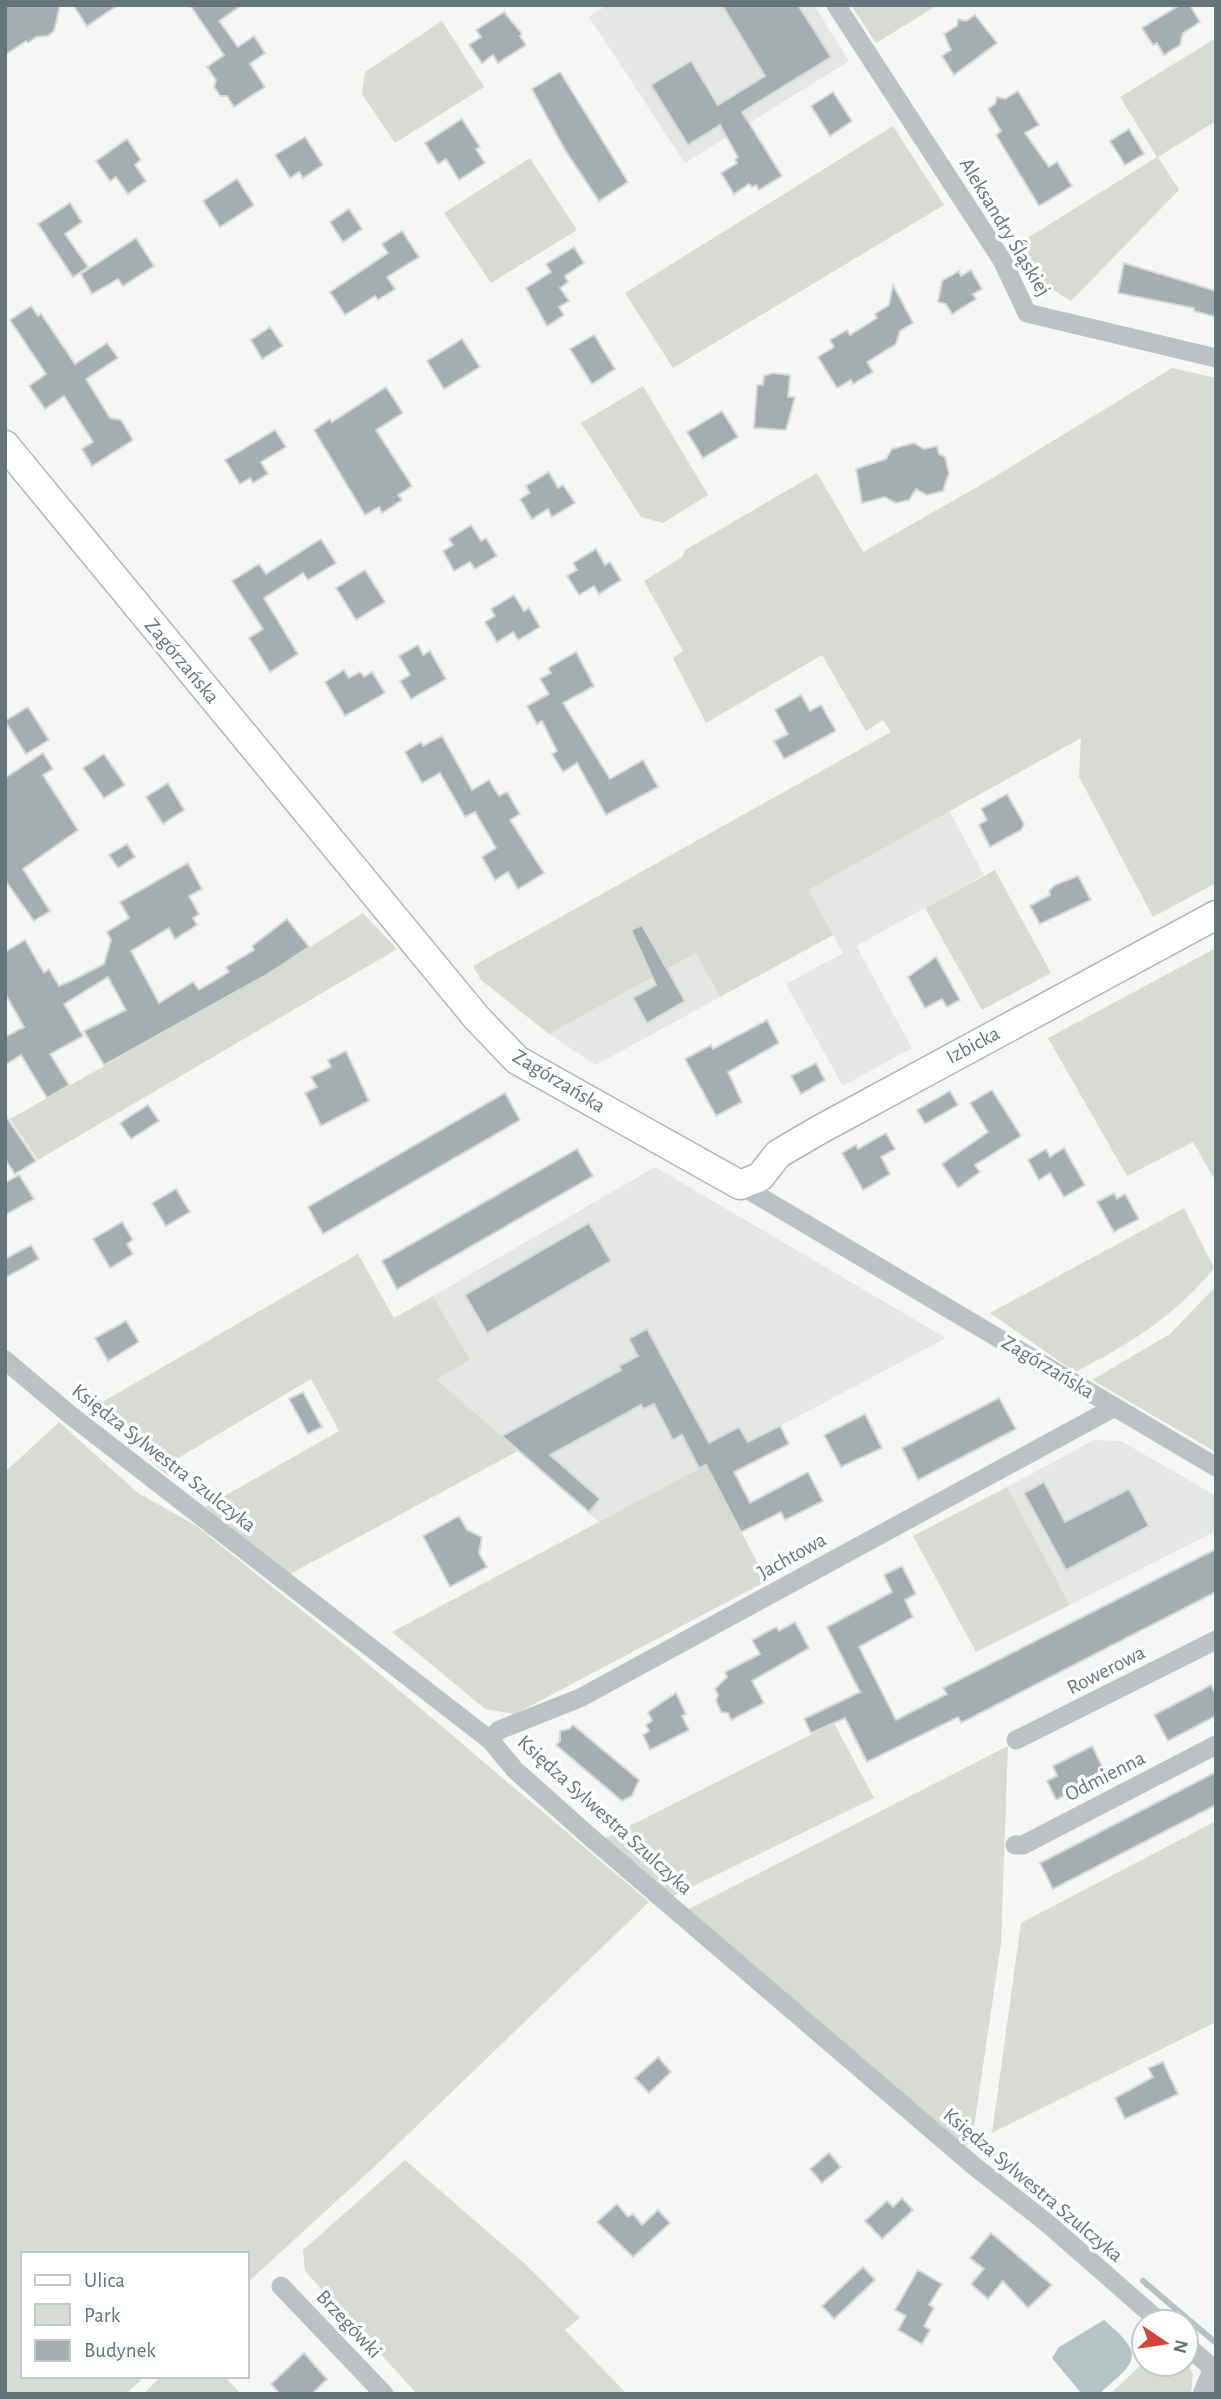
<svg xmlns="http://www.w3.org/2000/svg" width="1221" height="2399" font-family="'Alegreya Sans',sans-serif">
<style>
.built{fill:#e4e6e4}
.green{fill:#d7dbd3}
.water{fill:#b5c2c4}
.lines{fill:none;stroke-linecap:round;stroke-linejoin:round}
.stream{stroke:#b5c2c4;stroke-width:6}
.building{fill:#a4adb0;stroke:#d8d8d6;stroke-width:2}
.secondary-casing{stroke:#b1b7ba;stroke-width:31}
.street{stroke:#bcc1c3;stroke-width:19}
.secondary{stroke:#fff;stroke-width:28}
.labels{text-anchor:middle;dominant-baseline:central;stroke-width:7;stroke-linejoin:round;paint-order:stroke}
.street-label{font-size:21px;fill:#65757c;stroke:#fff}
</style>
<rect width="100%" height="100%" fill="#f6f6f4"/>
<g class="built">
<path d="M607,5H814L849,61L685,163L589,17Z"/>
<path d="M949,811L984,875L856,946L912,1048L843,1086L786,984L843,953L807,890Z"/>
<path d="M696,953L720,997L596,1065L549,1034Z"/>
<path d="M655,1167L946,1338L599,1522L435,1379L470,1360L433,1296Z"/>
<path d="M1094,1440L1121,1441L1216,1496V1531L1070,1605L1007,1487Z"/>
</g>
<g class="green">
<path d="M851,5H938L876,43Z"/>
<path d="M442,21L484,87L395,143L362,94L365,72Z"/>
<path d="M1216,38V121L1158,157L1179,190L1071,301C1047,287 1028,271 1013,247L1157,157L1120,97Z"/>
<path d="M893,126L944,205L673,368L625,293Z"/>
<path d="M530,158L577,230L491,283L444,213Z"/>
<path d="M1172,368L1216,378V883L1153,917L1079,777L1081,738L808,890L833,935L720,997L696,953L549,1034L481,980L473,966L891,732L883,720L866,731L822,655L706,723L673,658L683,651L644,581L682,557L685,550L817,473L863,552L986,482Z"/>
<path d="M643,386L708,495L663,523L641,517L581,423Z"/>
<path d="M995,870L1051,973L982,1010L925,908Z"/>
<path d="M363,913L397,949L38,1160L10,1119L268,974Z"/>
<path d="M1216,948V1182L1193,1142L1127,1176L1048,1038Z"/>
<path d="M1184,1208L1214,1268C1176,1315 1129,1345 1075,1372L990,1313Z"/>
<path d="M358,1254L394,1318L433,1296L470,1360L436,1379L518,1451L290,1574L205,1507L339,1431L311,1379L180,1457L167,1475L92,1408Z"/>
<path d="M1216,1286V1452L1092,1380L1170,1334Z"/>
<path d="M59,1422L138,1493L195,1525L354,1652L649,1902L375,2166L247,2283V2254H23V2376H145L126,2394H5V1472Z"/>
<path d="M706,1465L767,1581L515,1714L485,1709L392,1632Z"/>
<path d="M1007,1487L1070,1605L976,1652L913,1536Z"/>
<path d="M834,1723L874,1798L671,1897L602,1840Z"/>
<path d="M1008,1746L1001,1943L972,2141L964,2147L687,1910Z"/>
<path d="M1216,1821V2022L992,2133L1021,1923Z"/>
<path d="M405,2160L525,2264L580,2318L565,2330L626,2393L417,2394L305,2271L303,2250Z"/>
<path d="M1186,2361L1193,2375L1191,2394H1110L1144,2362L1186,2364Z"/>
<path d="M162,2376H224L241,2394H143Z"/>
</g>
<path class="water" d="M1104,2320C1146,2356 1138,2360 1099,2394H1082L1052,2358L1059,2347Z"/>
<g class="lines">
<g class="stream">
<path d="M991,2150L1045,2202"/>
<path d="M1061,2215L1117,2262"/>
<path d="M1143,2281L1216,2343"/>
</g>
</g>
<g class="building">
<path d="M5,5H60L54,31L48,36L36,37L28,43L26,41L5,55Z"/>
<path d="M73,5H118L87,26Z"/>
<path d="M190,5H242L219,21L238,47L254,36L265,53L250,64L265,87L234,107L227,96H220L214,87L216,80L207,67L224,55Z"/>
<path d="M722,5H798L831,57L742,112L782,176L759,190L756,185L752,187L749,184L734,194L721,173L737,163L735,160L738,157L720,125L688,145L651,85L691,61L718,105L765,76Z"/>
<path d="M1180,5H1190L1200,22L1183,33L1180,45L1164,55L1157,43L1153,45L1142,28Z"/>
<path d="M504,12L522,34L520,36L526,45L498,63L493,55L482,63L469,45L481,37L476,30Z"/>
<path d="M975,15L997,43L954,75L942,56L951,50L944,34L957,26L958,19L966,21Z"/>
<path d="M560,72L628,182L599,201L565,150L532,89Z"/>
<path d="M1018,91L1039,125L1025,133L1049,167L1057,162L1072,186L1039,206L996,135L1001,131L988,109L995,104L997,97L1005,99Z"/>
<path d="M833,92L852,121L830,136L811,106Z"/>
<path d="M462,119L480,147L476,149L485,163L459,180L446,159L438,164L425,143Z"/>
<path d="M1129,129L1144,154L1125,165L1110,141Z"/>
<path d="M305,137L323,165L303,178L299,172L290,178L275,155Z"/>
<path d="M127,139L141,160L135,165L146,181L128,194L116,177L110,181L96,161Z"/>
<path d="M237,179L254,205L220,227L203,201Z"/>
<path d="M70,203L82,222L65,234L88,267L73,277L38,224Z"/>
<path d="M349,209L362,229L343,242L330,222Z"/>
<path d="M402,231L419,257L387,277L395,289L378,300L375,296L345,315L330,292L388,253L382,244Z"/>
<path d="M136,238L154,266L123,286L118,279L92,294L81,274Z"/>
<path d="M574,247L584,263L565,276L568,282L560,288L569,301L559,307L564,315L547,326L526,288L551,272L546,264Z"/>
<path d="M1124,263L1216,291V317L1194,311V308L1118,293Z"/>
<path d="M971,270L982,289L973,294L976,299L952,314L946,304L938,302L942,281L959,271L961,276Z"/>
<path d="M893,285L913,323L900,331L896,344L867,362L873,372L853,384L851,380L837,388L818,357L834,347L830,340L847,330L850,335L877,318L875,314L889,305Z"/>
<path d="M31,306L38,316L41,314L75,364L107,343L118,358L86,379L110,418L121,420L133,440L92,466L82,449L93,442L64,396L45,409L29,386L46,374L10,320Z"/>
<path d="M270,327L283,346L262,359L251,340Z"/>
<path d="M594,335L615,369L592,384L570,349Z"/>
<path d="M462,339L480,367L444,389L427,361Z"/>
<path d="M773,373L790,375L788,397H795L786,430L754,428L757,385H763L764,376Z"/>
<path d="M386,387L403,413L376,430L412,486L398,495L402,500L382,513L379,507L365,515L314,430L330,419L332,422Z"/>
<path d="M722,411L738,437L703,458L687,432Z"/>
<path d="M275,430L286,447L261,462L268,474L253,483L250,478L240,484L225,460Z"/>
<path d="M914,443L924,449L937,446L939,454L945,457L949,473L943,491L927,495L916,489L909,500L896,503L885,497L862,503L856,469L886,459L892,449Z"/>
<path d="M549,472L558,488L563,485L575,503L552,517L548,509L532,519L520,499L530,493L526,486Z"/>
<path d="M471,525L481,541L486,538L497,556L475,569L470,562L454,571L443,551L453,545L449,539Z"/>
<path d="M321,539L336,563L308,580L303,573L264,598L298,654L270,672L249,638L263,629L232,581L259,564L266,574Z"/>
<path d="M596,549L605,565L610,562L621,580L599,594L594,586L579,595L567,576L577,570L573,563Z"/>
<path d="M365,570L385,602L356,620L336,588Z"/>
<path d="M514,595L524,611L529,608L540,627L518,640L513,632L497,642L485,622L495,616L491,609Z"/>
<path d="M418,645L423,655L430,651L446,679L411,699L400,681L410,675L399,656Z"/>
<path d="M576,652L594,686L563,703L610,779L643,760L658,787L606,815L577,763L563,772L552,754L557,751L542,721L537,724L527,706L549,694L540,679L551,673L548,668Z"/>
<path d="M344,670L349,678L360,672L364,677L372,672L385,693L345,716L325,682Z"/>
<path d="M801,695L810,711L821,705L836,731L784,759L774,741L788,734L775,710Z"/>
<path d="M28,707L49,740L26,754L5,721Z"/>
<path d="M442,736L472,790L489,780L499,796L507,792L520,814L510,820L544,873L518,889L508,872L495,880L482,857L496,848L475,812L465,817L440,773L422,783L405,752L421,742L423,746Z"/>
<path d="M43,753L53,769L43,775L78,830L23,869L50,911L34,921L5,880V778Z"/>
<path d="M104,754L125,785L104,798L83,768Z"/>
<path d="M168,783L184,810L163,824L146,797Z"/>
<path d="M1007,794L1024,824L1021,830L990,847L979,825L987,820L981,809Z"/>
<path d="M127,844L135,857L118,868L109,855Z"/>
<path d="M188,863L202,889L189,896L199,914L193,918L197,925L175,939L169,928L131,951L159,1003L193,982L199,990L229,972L226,967L254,950L252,946L287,919L309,947L268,974L104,1065L84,1031L126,1010L108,977L64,1004L83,1036L50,1054L69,1085L47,1098L21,1055L5,1065V1037L24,1027L5,993V952L25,940L44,973L49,969L59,986L73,980L104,964L111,940L107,932L129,918L120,902Z"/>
<path d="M1078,876L1091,900L1040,924L1030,906L1050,895L1049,891L1055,885Z"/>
<path d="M642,925L685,1001L647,1023L633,998L656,985L631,930Z"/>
<path d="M936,957L960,1000L947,1007L942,999L925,1008L908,977Z"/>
<path d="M767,1020L779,1043L728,1072L742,1102L716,1116L685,1059L711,1045L713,1049Z"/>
<path d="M346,1051L369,1101L321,1126L305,1093L317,1087L311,1077L331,1067L328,1060Z"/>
<path d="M816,1063L825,1080L801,1094L791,1076Z"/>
<path d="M992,1090L1021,1136L975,1165L980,1172L958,1188L942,1164L988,1132L970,1103Z"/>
<path d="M950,1091L958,1105L925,1124L917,1110Z"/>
<path d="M505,1093L520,1120L323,1234L308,1207Z"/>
<path d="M148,1105L159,1121L131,1139L120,1123Z"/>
<path d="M5,1115L36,1161L15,1174L5,1159Z"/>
<path d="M886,1133L895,1149L881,1157L890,1174L863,1190L842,1153L856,1145L858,1149Z"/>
<path d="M1064,1148L1085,1185L1064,1197L1050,1173L1039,1180L1028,1160L1046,1149L1050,1157Z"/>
<path d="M577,1149L593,1176L397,1289L382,1261Z"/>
<path d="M19,1175L34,1199L5,1215V1183Z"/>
<path d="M176,1189L190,1212L166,1226L152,1203Z"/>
<path d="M1114,1193L1117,1199L1125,1194L1139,1219L1114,1232L1097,1202Z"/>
<path d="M122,1222L133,1240L127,1244L133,1254L110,1268L93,1239Z"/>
<path d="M589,1223L611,1261L487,1333L465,1295Z"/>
<path d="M31,1245L39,1259L5,1278V1259Z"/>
<path d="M126,1321L139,1342L108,1361L95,1338Z"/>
<path d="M647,1329L709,1443L739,1427L748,1442L780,1426L789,1444L734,1472L750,1503L808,1472L823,1501L785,1520L781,1512L741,1532L706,1465L699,1468L682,1435L673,1440L654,1404L643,1409L641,1405L550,1455L600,1499L589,1512L502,1436L621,1370L619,1366L638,1356L629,1339Z"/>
<path d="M303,1392L322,1427L308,1434L289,1399Z"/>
<path d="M999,1398L1016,1429L918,1480L902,1448Z"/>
<path d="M865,1414L882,1448L841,1467L824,1435Z"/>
<path d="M1044,1482L1065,1522L1129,1489L1149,1526L1066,1570L1024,1493Z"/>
<path d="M459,1516L467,1530L482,1537L479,1553L487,1567L450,1587L423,1536Z"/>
<path d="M1216,1549V1592L961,1723L958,1717L867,1762L845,1718L811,1733L804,1719L860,1692L827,1627L892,1592L884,1575L902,1566L916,1594L905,1600L913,1617L859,1647L896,1720L947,1694L943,1688Z"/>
<path d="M795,1622L809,1648L752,1681L764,1703L731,1720L728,1713L721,1712L716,1701L718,1695L715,1689L727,1677L725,1672L760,1654L752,1640L776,1627L779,1631Z"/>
<path d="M1211,1685L1216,1695V1716L1168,1741L1154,1715Z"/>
<path d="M676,1693L686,1714L682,1716L689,1730L650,1750L643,1735L649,1731L646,1725L652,1721L648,1712Z"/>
<path d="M573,1725L639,1780L632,1796L622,1801L556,1745L560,1741V1731L569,1729Z"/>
<path d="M1092,1746L1106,1774L1056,1800L1047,1781L1057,1776L1053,1766Z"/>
<path d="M1216,1772V1805L1053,1889L1040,1863Z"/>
<path d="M658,2057L671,2072L649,2093L635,2078Z"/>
<path d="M1163,2062L1178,2094L1125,2119L1115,2098L1153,2077L1148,2068Z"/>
<path d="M829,2153L841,2167L822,2183L810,2169Z"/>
<path d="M902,2198L913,2210L882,2239L865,2221L887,2201L893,2207Z"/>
<path d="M617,2204L628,2217L633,2214L642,2225L658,2210L670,2223L633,2257L597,2222Z"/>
<path d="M991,2233L1052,2285L1028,2308L1003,2281L988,2299L971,2284L984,2269L970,2258Z"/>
<path d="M863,2267L875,2280L834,2319L822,2306Z"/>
<path d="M918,2270L942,2284L929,2305L934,2308L924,2326L930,2330L922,2344L898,2330L906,2316L895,2310Z"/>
<path d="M304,2353L327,2379L312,2394H280L271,2384Z"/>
</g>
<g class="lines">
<defs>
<path id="secondary" d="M5,445L476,1017L517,1060L740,1185L760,1177L778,1154L819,1130L1216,915"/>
</defs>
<use href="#secondary" class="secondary-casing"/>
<g class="street">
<path d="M836,5L1002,260L1027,313L1216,358"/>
<path d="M740,1185L1216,1467"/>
<path d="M5,1360L69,1414L490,1740L515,1770L589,1836L974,2166L1047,2223L1160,2322"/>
<path d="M490,1740L499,1730L580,1698L1115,1407"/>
<path d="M1016,1740L1216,1640"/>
<path d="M1015,1845H1023L1216,1745"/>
<path d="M281,2286L384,2394"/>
<path d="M1186,2345L1216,2371"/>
<path d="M1202,2394L1213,2368"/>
</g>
<use href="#secondary" class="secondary"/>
</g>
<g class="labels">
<g class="street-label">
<text transform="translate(1005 227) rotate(59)">Aleksandry Śląskiej</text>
<text transform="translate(182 661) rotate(50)">Zagórzańska</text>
<text transform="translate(973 1045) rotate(-28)">Izbicka</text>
<text transform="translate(559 1081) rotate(31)">Zagórzańska</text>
<text transform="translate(1048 1367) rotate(31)">Zagórzańska</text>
<text transform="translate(164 1458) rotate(38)">Księdza Sylwestra Szulczyka</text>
<text transform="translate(792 1556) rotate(-29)">Jachtowa</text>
<text transform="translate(1106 1670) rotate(-27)">Rowerowa</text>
<text transform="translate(1105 1776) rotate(-27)">Odmienna</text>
<text transform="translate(605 1815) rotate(42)">Księdza Sylwestra Szulczyka</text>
<text transform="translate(1033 2185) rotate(40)">Księdza Sylwestra Szulczyka</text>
<text transform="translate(349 2324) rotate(47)">Brzegówki</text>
</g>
</g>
<rect width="1221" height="2399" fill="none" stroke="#65757c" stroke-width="14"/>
<rect x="21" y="2252" width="228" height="126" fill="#ffffff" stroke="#c1c8cb" stroke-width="2"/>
<rect x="35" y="2275" width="35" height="10" fill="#ffffff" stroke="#c1c8cb" stroke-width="2"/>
<text x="84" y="2287" font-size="21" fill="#65757c">Ulica</text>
<rect x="35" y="2304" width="35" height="21" fill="#d7dbd3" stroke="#c1c8cb" stroke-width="2"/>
<text x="84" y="2322" font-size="21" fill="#65757c">Park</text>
<rect x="35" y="2340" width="35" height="21" fill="#a4adb0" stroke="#c1c8cb" stroke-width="2"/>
<text x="84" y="2357" font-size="21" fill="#65757c">Budynek</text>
<g transform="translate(1165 2343) rotate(103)"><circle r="33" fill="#ffffff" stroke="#c1c8cb" stroke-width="2"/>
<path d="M0-5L12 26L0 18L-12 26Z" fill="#d14639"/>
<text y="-10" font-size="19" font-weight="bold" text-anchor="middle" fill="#65757c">N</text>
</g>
</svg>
